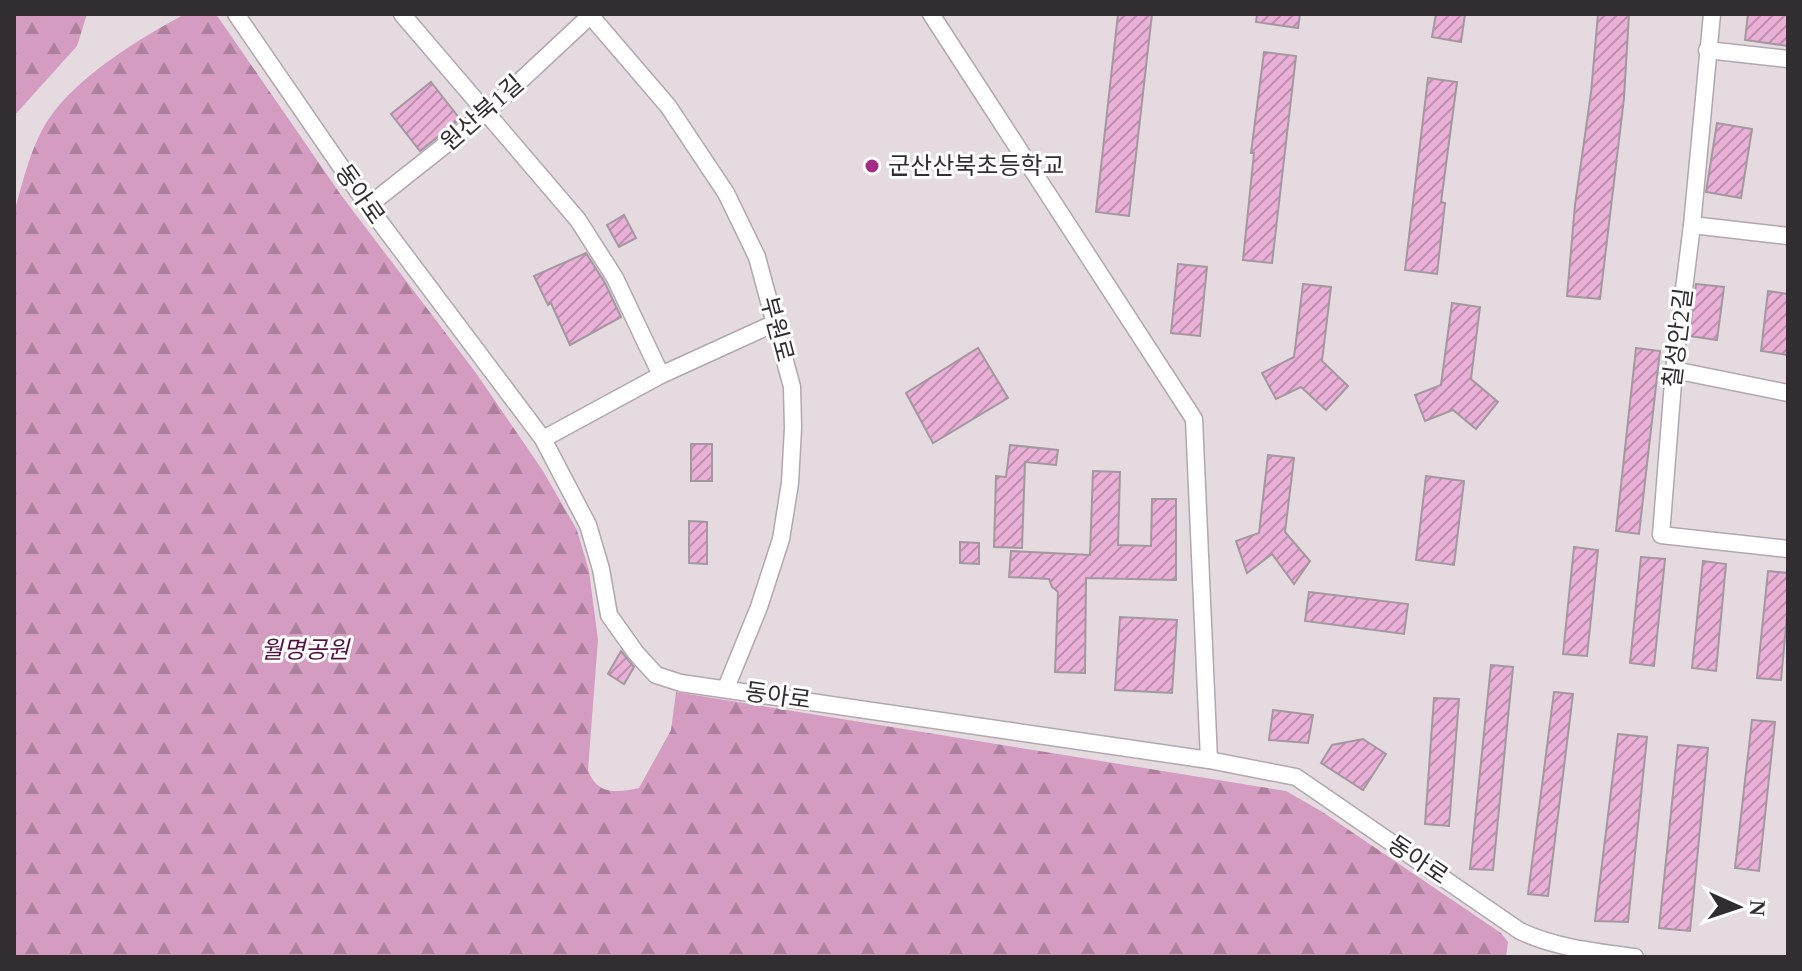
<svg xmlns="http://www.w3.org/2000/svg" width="1802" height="971" font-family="'Times New Roman','Noto Sans KR',serif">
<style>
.forest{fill:url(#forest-firs)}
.building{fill:url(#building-hatch);stroke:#a3989f;stroke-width:2}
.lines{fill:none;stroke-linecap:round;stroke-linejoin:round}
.minor-casing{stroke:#b2a7ae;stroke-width:19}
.minor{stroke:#fff;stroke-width:16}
.poi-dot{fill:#a32d86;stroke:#fff;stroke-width:3}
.labels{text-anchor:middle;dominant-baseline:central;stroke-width:6;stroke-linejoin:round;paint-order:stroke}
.street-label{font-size:24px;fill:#312d30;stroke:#fff}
.poi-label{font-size:24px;fill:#312d30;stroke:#fff;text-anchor:start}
.park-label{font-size:24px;font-style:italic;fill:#551245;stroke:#fff}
</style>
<defs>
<pattern id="forest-firs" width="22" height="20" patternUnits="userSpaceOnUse" patternTransform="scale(2)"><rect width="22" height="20" fill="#d59cc2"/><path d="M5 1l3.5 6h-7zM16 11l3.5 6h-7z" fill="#ad809e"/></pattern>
<pattern id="building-hatch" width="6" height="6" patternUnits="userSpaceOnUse" patternTransform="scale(2)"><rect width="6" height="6" fill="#eab0d7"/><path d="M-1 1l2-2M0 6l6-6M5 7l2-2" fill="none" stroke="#be90af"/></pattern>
</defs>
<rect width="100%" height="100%" fill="#e6dae1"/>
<g class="forest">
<path d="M14,14H87L77,46L14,116Z"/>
<path d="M185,14H214L218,17L341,195L476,373L543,471L577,530L589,571L598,640L588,770C597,795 616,793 639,788L671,730L676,692L1286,791L1321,811L1501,933L1508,942L1506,957H14V213C23,182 30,148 48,120C76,77 140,38 185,14Z"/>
</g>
<g class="building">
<path d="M1118,14H1152L1129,216L1096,212Z"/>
<path d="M1257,14H1300L1298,28L1256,22Z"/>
<path d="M1436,14H1465L1461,42L1432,37Z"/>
<path d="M1598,14H1629L1624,98L1600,299L1567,296L1575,205L1591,93Z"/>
<path d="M1748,14H1788V46L1745,40Z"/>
<path d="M1264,52L1296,56L1272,263L1243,260L1254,153H1251Z"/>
<path d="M1428,78L1457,82L1441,202L1445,203L1437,274L1405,270Z"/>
<path d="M431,82L460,119L420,151L391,114Z"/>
<path d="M1717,123L1752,129L1741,198L1706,192Z"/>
<path d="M624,215L636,238L619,247L607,225Z"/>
<path d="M586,253L605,283L621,317L570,345L551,303L548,305L534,276Z"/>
<path d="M1178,264L1207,267L1200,336L1171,333Z"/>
<path d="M1303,284L1331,287L1322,361L1348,386L1326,410L1301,387L1276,399L1262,373L1294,357Z"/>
<path d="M1696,284L1724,287L1717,340L1689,336Z"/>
<path d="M1768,291L1788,294V355L1761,351Z"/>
<path d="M1452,303L1480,307L1471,379L1498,402L1476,429L1453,410L1425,421L1415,395L1441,385Z"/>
<path d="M978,348L1008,398L933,443L906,393Z"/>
<path d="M1636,348L1660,351L1639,534L1616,531Z"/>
<rect x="691" y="444" width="21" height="37"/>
<path d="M1010,445L1058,450L1056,465L1025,462L1022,548L994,547L996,476L1006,477Z"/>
<path d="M1268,455L1294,458L1285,532L1310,561L1294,584L1272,554L1247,573L1236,541L1259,533Z"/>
<path d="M1093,471L1120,472L1118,545L1151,546L1152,499H1176V580L1086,578L1085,673L1055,672L1058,592L1052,587L1049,579L1009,577L1011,551L1090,555Z"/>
<path d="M1426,476L1464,481L1454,565L1416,560Z"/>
<path d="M689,521L707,522V564L689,563Z"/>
<path d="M960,542L979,543V564L960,563Z"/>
<path d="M1574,547L1598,550L1587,656L1563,654Z"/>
<path d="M1641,557L1665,559L1654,666L1630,663Z"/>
<path d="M1703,561L1726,564L1716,671L1692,668Z"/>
<path d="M1768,571L1788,573V605L1781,680L1757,678Z"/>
<path d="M1309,592L1408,604L1404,634L1305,621Z"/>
<path d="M1120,617L1177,620L1172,693L1115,690Z"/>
<path d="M621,651L634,667L624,684L608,674Z"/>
<path d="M1491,665L1513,667L1493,870L1470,869Z"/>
<path d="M1554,692L1573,694L1548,896L1528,894Z"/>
<path d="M1434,698L1459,699L1449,826L1425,824Z"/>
<path d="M1273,710L1313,715L1308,743L1269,740Z"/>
<path d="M1752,720L1775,722L1759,871L1735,868Z"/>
<path d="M1618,734L1647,737L1628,922L1595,921Z"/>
<path d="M1363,739L1386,754L1363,790L1321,763L1332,745Z"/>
<path d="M1678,745L1708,748L1690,931L1659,928Z"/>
</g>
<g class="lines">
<defs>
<g id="minor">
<path d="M236,14L368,206L543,439L588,525L601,569L609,615L636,653L656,675L681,683L1209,760L1296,777L1520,931C1556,948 1596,952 1635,957"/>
<path d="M402,14L578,220L615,278L661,375"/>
<path d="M589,14L668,106L726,193L757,257L792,387L793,428L790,483L781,539L759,607L726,688"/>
<path d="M931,14L1194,419L1209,760"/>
<path d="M1712,14L1692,225L1674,370L1661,535L1788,549"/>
<path d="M1707,50L1788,59"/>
<path d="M368,206L488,111L592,14"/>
<path d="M1692,225L1788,236"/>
<path d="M1674,370L1788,393"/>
<path d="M543,439L661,375L775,323"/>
</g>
</defs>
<use href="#minor" class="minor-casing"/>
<use href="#minor" class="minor"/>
</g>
<circle class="poi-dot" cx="872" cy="166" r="8"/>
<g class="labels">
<g class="street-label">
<text transform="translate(482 113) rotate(-41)">원산북1길</text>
<text transform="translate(360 194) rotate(55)">동아로</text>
<text transform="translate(777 329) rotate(75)">부원로</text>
<text transform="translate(1678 338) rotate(-83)">칠성안2길</text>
<text transform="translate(778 696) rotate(8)">동아로</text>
<text transform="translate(1418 860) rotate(34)">동아로</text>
</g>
<g class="poi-label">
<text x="888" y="166">군산산북초등학교</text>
</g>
<g class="park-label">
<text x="305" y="650">월명공원</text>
</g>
</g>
<rect width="1802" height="971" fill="none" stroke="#312d30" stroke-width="32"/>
<g transform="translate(1738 907) rotate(93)" stroke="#ffffff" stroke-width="6" paint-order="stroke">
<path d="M0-6L14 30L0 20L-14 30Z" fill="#312d30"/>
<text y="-12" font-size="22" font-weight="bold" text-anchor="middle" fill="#312d30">N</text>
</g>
</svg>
